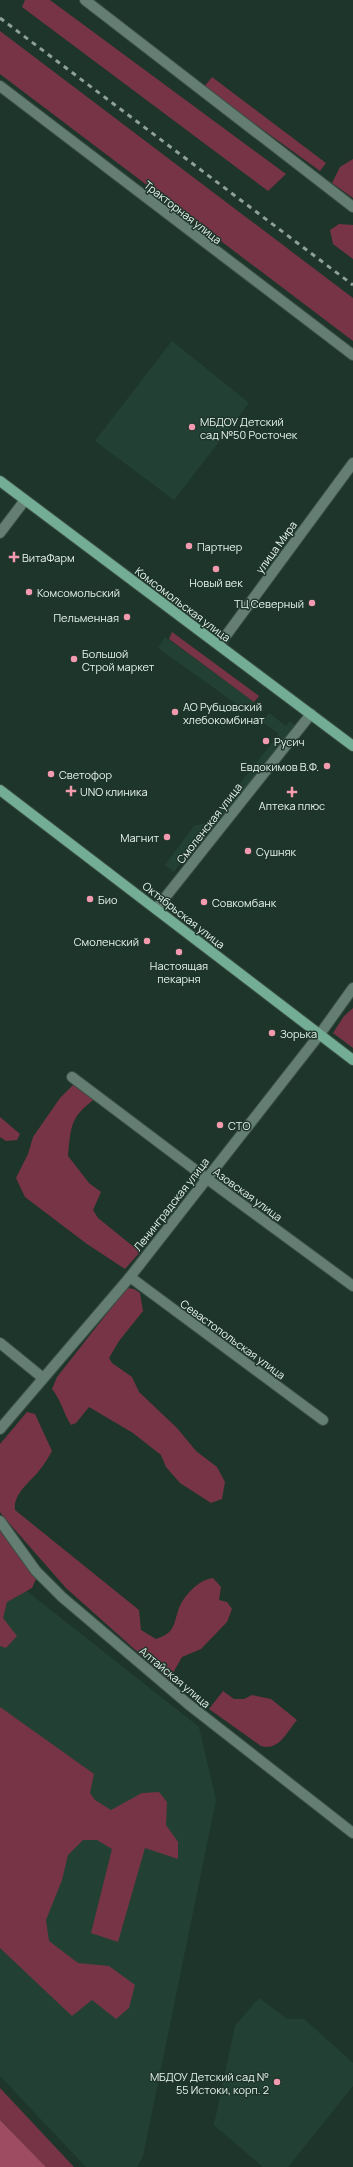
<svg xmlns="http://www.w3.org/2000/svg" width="353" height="2167" font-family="Manrope,sans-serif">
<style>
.built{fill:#224134}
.green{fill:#773446}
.water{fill:#9d4c62}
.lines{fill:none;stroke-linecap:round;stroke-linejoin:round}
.minor-casing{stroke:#3b5047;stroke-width:12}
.major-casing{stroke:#3b5047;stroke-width:12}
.minor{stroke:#657e73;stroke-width:10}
.major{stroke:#74ad96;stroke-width:10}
.rail{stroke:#8fa199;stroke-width:3;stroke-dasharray:5 5;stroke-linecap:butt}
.poi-dot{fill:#f29aae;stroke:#1e352b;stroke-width:1.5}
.labels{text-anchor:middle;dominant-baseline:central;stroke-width:3;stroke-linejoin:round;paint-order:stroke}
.street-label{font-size:11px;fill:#e6f4ed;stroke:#1e352b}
.poi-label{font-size:11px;fill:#e6f4ed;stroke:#1e352b;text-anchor:start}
</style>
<rect width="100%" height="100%" fill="#1e352b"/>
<g class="built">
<path d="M172,341L249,403L174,500L95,441Z"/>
<path d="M165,637L257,704L249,713L158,648Z"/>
<path d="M269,713L286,726L290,721L297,727L215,831L202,833L174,872L165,865L194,826L210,822L279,734L262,722Z"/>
<path d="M0,1570L199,1727L216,1800L143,2156L137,2167H86L0,2076Z"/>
<path d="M259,1998L287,2019H304L353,2063V2086L288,2167H263L214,2125L235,2026Z"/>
</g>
<g class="green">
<path d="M25,0H50L286,174L268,191L22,7Z"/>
<path d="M0,31L353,298V341L0,74Z"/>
<path d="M212,77L326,163L320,171L204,87Z"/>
<path d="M353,159V198L332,183L340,167Z"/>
<path d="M339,224L353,225V259L333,244L330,230Z"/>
<path d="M172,632L259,696L254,702L169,639Z"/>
<path d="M353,1008V1048L333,1033L344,1016Z"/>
<path d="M75,1083L96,1098C70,1117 71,1126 68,1156L89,1183L101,1192L93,1210L98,1218L140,1252L125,1269L87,1244L25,1197L16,1178L28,1154L33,1137L60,1098Z"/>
<path d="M0,1117L20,1134L17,1140L6,1141L0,1137Z"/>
<path d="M127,1288L134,1289L140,1293L143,1311L119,1341L109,1358L112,1363L132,1377L139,1392L177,1428L196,1451L217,1467L225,1482L222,1499L211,1503L180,1483L166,1467L161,1455L133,1433L89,1407L76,1423L71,1425C63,1412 61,1400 52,1389L57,1377Z"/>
<path d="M27,1412L35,1414L52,1451C48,1458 44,1465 38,1472C29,1483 13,1494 15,1510L139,1610L141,1630L156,1639C174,1633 173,1627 178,1611C182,1597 199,1579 213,1578L221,1587L219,1600L227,1602L232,1609L227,1622L201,1649L182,1657L169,1680L66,1588L2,1515L0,1512V1444Z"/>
<path d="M0,1529L14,1545L36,1579L32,1588L7,1602L3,1618L17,1636L6,1648L0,1646Z"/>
<path d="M223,1691L234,1699H244L252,1695L271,1699L297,1720C286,1733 279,1751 261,1746L209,1709Z"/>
<path d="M0,1707L94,1774L90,1793L95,1800L111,1810L142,1793L159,1792L167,1802L166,1825L178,1842V1859L145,1848L118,1942L91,1933L112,1849L97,1840H83L68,1855L62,1880L46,1920L49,1941L78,1963L109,1966L135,1985L129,2008L116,2019L92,2000L72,2016L0,1948Z"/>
<path d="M0,2088L74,2167H46L0,2120Z"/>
</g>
<path class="water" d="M0,2120L46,2167H0Z"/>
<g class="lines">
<defs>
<g id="minor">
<path d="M85,0L353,207"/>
<path d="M0,86L353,355"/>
<path d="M0,533L25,500"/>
<path d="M219,645L353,463"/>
<path d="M156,909L311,714"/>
<path d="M72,1077L206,1178L353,1286"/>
<path d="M130,1277L323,1420"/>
<path d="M0,1343L43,1378"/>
<path d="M0,1429L130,1277L320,1034L353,988"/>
<path d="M0,1521L36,1571L62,1597L188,1704L353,1833"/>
</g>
<g id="major">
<path d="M0,481L353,746"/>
<path d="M0,790L353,1060"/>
</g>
</defs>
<use href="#minor" class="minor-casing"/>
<use href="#major" class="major-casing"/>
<use href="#minor" class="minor"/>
<use href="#major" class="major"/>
<path class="rail" d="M0,18L353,285"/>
</g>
<g class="poi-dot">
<circle cx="192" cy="427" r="4"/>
<circle cx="189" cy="546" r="4"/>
<path d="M12 551h4v4h4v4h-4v4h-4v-4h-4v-4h4z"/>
<circle cx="216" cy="569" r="4"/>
<circle cx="29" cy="592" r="4"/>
<circle cx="312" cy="603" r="4"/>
<circle cx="127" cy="617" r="4"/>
<circle cx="74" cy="659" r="4"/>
<circle cx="175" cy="712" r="4"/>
<circle cx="266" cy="741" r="4"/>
<circle cx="327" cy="766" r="4"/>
<circle cx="51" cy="774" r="4"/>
<path d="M69 785h4v4h4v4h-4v4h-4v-4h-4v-4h4z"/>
<path d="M290 786h4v4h4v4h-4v4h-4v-4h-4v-4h4z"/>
<circle cx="167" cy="837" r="4"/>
<circle cx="248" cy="851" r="4"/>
<circle cx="90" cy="899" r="4"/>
<circle cx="204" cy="902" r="4"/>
<circle cx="147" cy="941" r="4"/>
<circle cx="179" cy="952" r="4"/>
<circle cx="272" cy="1033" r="4"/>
<circle cx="220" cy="1125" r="4"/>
<circle cx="277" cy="2082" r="4"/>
</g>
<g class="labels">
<g class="street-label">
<text transform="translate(183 212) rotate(38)">Тракторная улица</text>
<text transform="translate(276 547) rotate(-54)">улица Мира</text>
<text transform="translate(183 604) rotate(37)">Комсомольская улица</text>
<text transform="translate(209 823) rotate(-52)">Смоленская улица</text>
<text transform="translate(184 915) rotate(38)">Октябрьская улица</text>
<text transform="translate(248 1194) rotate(36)">Азовская улица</text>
<text transform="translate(171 1204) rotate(-52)">Ленинградская улица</text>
<text transform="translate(233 1339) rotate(36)">Севастопольская улица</text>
<text transform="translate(175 1677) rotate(40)">Алтайская улица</text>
</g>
<g class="poi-label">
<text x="200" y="421">МБДОУ Детский<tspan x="200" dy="13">сад №50 Росточек</tspan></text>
<text x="197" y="546">Партнер</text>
<text x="22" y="557">ВитаФарм</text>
<text x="216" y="582" text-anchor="middle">Новый век</text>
<text x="37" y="592">Комсомольский</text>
<text x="304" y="603" text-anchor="end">ТЦ Северный</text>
<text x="119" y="617" text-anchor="end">Пельменная</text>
<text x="82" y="653">Большой<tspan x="82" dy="13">Строй маркет</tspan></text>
<text x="183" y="706">АО Рубцовский<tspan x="183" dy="13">хлебокомбинат</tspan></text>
<text x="274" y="741">Русич</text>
<text x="319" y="766" text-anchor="end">Евдокимов В.Ф.</text>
<text x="59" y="774">Светофор</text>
<text x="80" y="791">UNO клиника</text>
<text x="292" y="805" text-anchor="middle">Аптека плюс</text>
<text x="159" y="837" text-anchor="end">Магнит</text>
<text x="256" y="851">Сушняк</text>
<text x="98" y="899">Био</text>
<text x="212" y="902">Совкомбанк</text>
<text x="139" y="941" text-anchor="end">Смоленский</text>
<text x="179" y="965" text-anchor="middle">Настоящая<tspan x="179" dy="13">пекарня</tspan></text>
<text x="280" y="1033">Зорька</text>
<text x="228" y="1125">СТО</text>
<text x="269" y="2076" text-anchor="end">МБДОУ Детский сад №<tspan x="269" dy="13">55 Истоки, корп. 2</tspan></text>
</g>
</g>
</svg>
